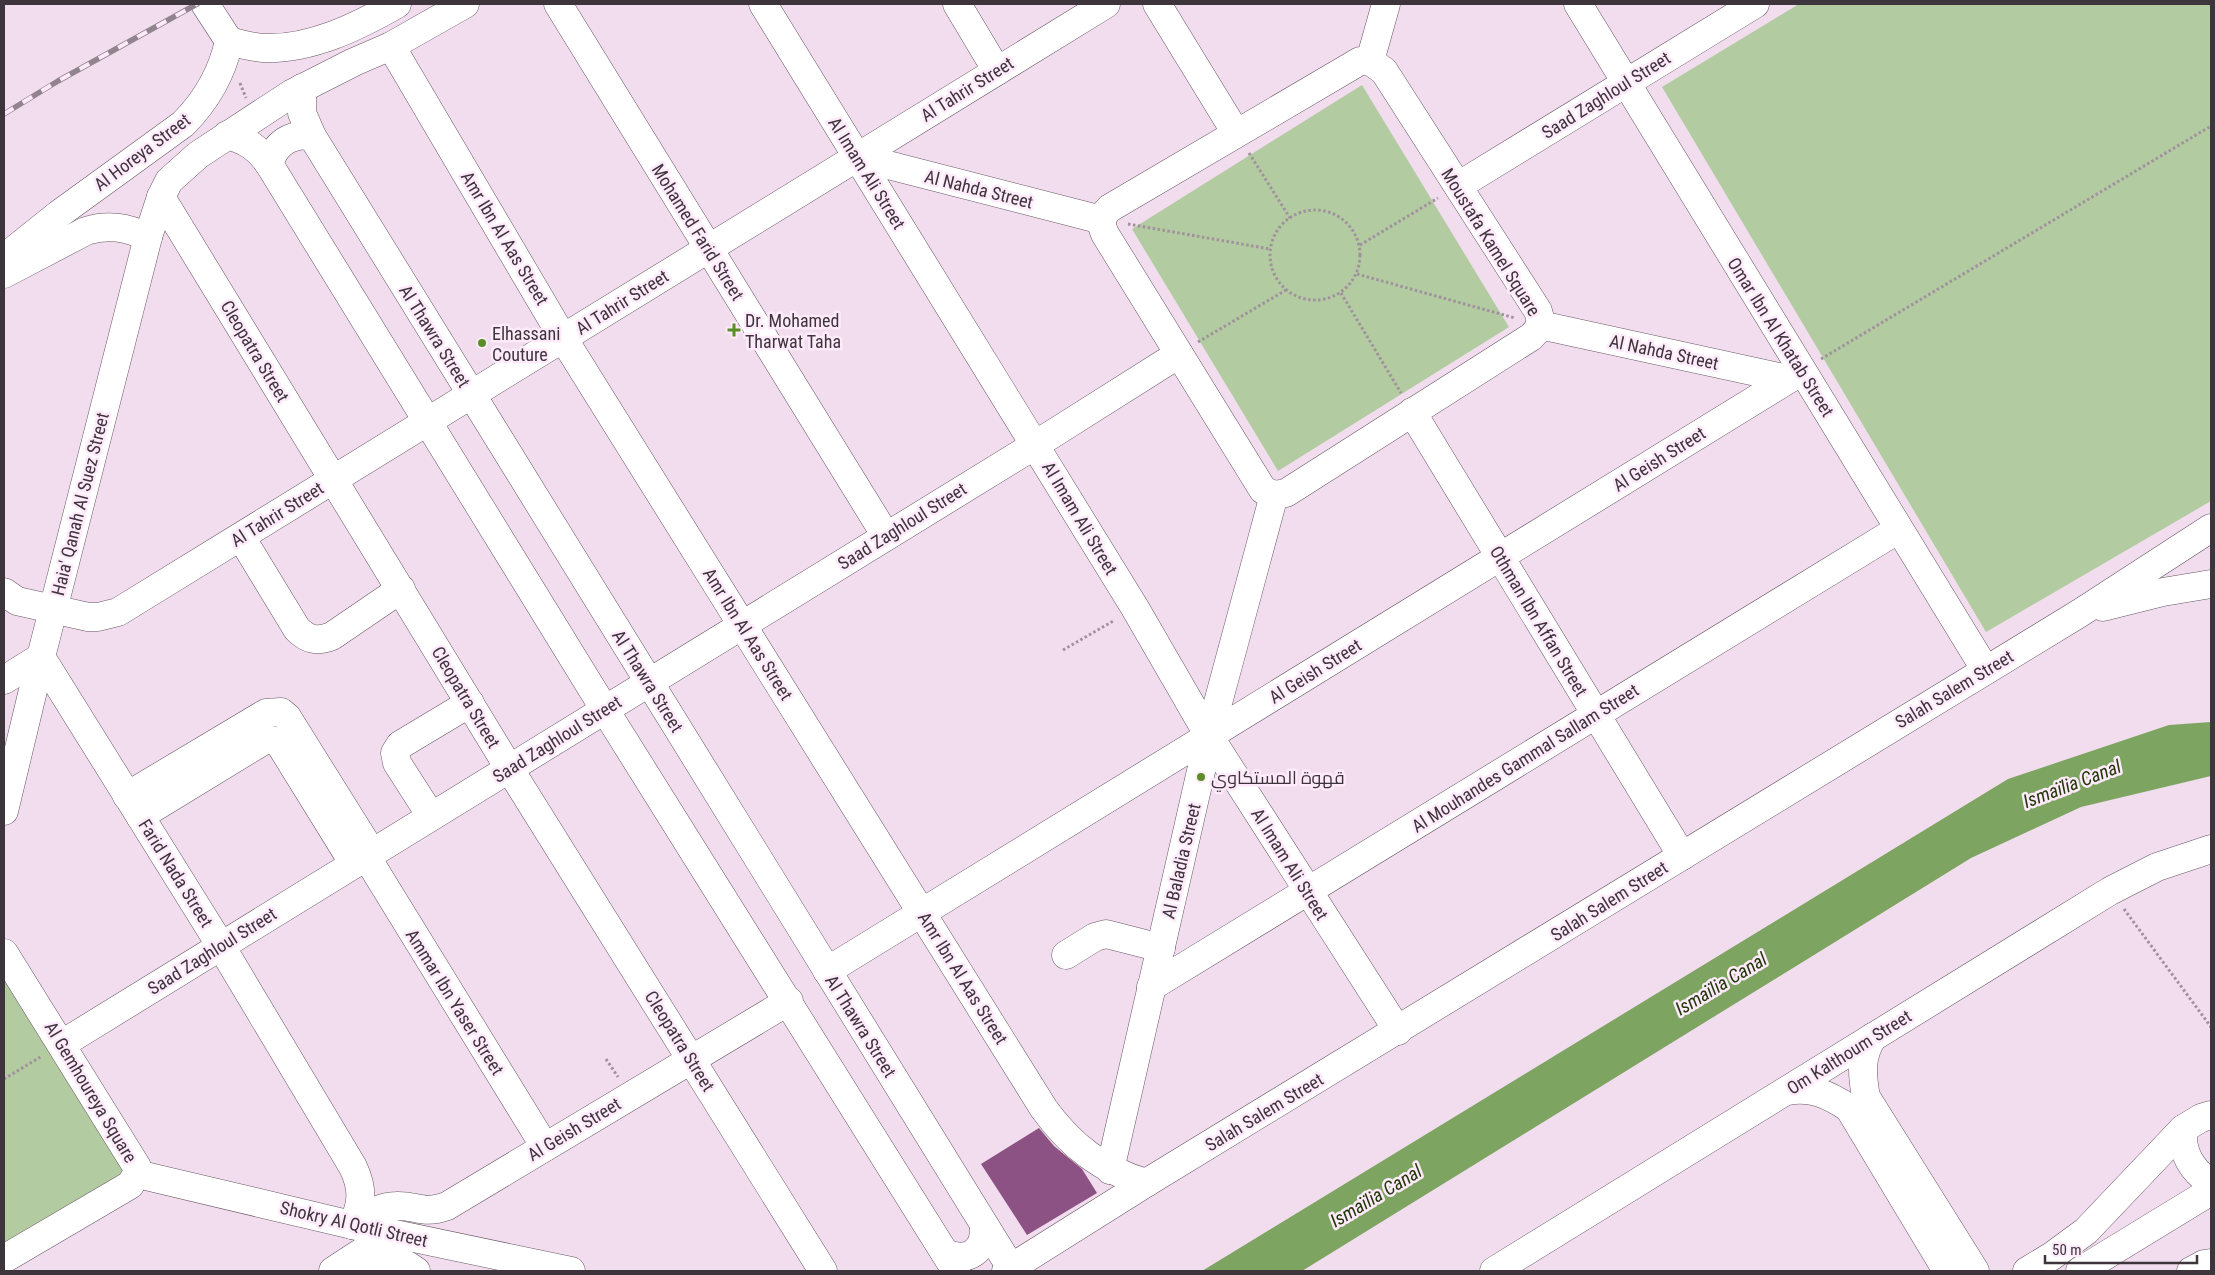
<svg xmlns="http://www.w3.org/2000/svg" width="2215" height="1275" font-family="'Roboto Condensed',Cairo,sans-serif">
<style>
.green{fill:#b2cba1}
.water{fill:#7ea461}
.building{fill:#8b5283}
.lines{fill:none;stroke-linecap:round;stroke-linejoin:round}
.minor-casing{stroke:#685765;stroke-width:29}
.major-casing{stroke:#685765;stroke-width:29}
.highway-casing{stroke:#685765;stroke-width:29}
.path{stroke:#a0919d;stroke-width:3;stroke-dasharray:2.5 2.5;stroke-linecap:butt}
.minor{stroke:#fff;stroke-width:28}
.major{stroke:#fff;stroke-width:28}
.highway{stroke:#fff;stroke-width:28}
.rail-casing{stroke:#92848f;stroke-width:5.5}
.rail{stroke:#feeafb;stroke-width:4;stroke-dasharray:11;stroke-linecap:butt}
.poi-dot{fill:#5a8e27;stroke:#feeafb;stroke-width:2}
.labels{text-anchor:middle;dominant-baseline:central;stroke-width:5;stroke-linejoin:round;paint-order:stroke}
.street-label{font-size:18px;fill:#3d353b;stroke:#feeafb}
.poi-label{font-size:18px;fill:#3d353b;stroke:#feeafb;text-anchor:start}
.water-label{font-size:19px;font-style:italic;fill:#203807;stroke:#feeafb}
</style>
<rect width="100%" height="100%" fill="#f1ddee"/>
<g class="green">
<path d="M1799,4H2211V501L1986,632L1662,87Z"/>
<path d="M1362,85L1509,327L1278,471L1132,229Z"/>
<path d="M4,975L130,1168L4,1249Z"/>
</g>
<path class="water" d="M2211,722V776L2081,807L1971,858L1302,1271H1202L2008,779L2169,725Z"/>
<path class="building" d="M1039,1128L1054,1146L1082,1169L1097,1193L1027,1235L981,1164Z"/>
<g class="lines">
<defs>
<g id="minor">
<path d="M558,4L886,536"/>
<path d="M763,4L1135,608L1209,736L1398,1031"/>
<path d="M957,4L997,71"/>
<path d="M1157,4L1236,133"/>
<path d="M391,46L563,338L1044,1109C1071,1146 1102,1170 1146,1183"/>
<path d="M1360,61H1370L1384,71L1538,311C1542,322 1540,329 1531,337L1286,493L1274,495L1263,490L1105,234C1100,223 1101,216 1110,208Z"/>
<path d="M1370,61L1386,4"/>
<path d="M302,88V113L312,136L1011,1268"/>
<path d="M227,135C246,140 258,148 269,164L605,710L956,1271"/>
<path d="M857,157L1102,220"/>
<path d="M269,164C275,144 290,133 312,136"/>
<path d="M1458,186L1755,4"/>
<path d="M161,197L509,768L823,1271"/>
<path d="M1540,325L1788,379"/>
<path d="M1412,412L1682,856"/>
<path d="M241,537L297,629C308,640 317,642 332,636L401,589"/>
<path d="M4,592L17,601L88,617H98L118,612L1106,4"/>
<path d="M41,657L221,946L353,1167C363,1188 363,1204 352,1225"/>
<path d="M127,796L266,713L281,712L287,717L372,853"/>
<path d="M4,811L41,657"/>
<path d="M140,816L263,741C271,739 275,740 281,746L354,864"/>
<path d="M431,816L397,763L395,753L400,745L470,703"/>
<path d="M366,856L545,1147"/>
<path d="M4,953L137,1167V1174L130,1185L4,1259"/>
<path d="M1066,955L1095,937L1106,934L1161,948"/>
<path d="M827,971L1802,371"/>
<path d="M1151,987L1899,529"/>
<path d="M1873,1037C1860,1056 1862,1075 1866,1097L1975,1271"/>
<path d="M62,1044L1035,445L1179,354"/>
<path d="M1787,1091C1811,1086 1829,1095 1849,1108L1947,1271"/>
<path d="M2183,1129C2181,1152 2192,1171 2211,1183"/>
<path d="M1110,1170L1209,736L1274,495"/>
<path d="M137,1174L352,1225L571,1271"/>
<path d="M352,1225C365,1217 379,1206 396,1206C417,1205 422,1215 447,1206L789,1001"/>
<path d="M945,1253C969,1263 985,1251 984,1226"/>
<path d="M352,1260C375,1256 397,1256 416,1271"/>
<path d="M333,1271L391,1233"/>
<path d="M2027,1271L2052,1256L2086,1231L2183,1129L2201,1118L2211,1115"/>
<path d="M2080,1271L2211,1191"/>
<path d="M2191,1271L2204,1264L2211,1263"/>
</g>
<g id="major">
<path d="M205,4L229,41"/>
<path d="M1578,4L1985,669"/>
<path d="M229,41C240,44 252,47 263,48C310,50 357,27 397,4"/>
<path d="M4,258L59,214L183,124C207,100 222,74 229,41"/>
<path d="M4,274L86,231C108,224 126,227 148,237"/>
<path d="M4,680L41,657L148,237L161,197L169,181L198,155L291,94L354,62L391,46L465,4"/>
</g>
<g id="highway">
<path d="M2103,607L2163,592L2211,584"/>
<path d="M1006,1271L1146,1183L2080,613L2211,528"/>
<path d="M1494,1271L2110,891L2157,867L2211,849"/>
</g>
</defs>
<use href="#minor" class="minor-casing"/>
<use href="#major" class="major-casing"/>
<use href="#highway" class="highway-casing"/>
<g class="path">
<path d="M240,83L246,98"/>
<path d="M1249,153L1290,218"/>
<circle cx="1315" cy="255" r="45"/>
<path d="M1128,224L1270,249"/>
<path d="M1360,245L1438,198"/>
<path d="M1357,274L1515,318"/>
<path d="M1341,293L1401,393"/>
<path d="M1198,342L1286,290"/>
<path d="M1821,359L2211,126"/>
<path d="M1063,650L1115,620"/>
<path d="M2124,909L2211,1027"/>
<path d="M606,1059L618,1077"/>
<path d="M4,1079L42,1056"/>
</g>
<use href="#minor" class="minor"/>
<use href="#major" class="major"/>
<use href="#highway" class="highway"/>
<defs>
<path id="rail" d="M4,114L58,81L197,4"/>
</defs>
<use href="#rail" class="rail-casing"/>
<use href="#rail" class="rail"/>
</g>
<g class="poi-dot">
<path d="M731.5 322.5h5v5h5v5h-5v5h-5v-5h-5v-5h5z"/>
<circle cx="482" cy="343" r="5"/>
<circle cx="1201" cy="777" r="5"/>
</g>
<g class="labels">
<g class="street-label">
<text transform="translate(967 89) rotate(-32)">Al Tahrir Street</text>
<text transform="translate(1606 95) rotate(-32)">Saad Zaghloul Street</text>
<text transform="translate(142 152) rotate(-37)">Al Horeya Street</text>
<text transform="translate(867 173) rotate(58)">Al Imam Ali Street</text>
<text transform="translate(979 189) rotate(14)">Al Nahda Street</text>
<text transform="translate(698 232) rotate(58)">Mohamed Farid Street</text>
<text transform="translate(505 238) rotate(59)">Amr Ibn Al Aas Street</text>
<text transform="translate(1491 242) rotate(58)">Moustafa Kamel Square</text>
<text transform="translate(622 302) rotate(-32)">Al Tahrir Street</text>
<text transform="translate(435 336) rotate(58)">Al Thawra Street</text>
<text transform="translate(1781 337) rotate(58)">Omar Ibn Al Khatab Street</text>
<text transform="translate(255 351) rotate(59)">Cleopatra Street</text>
<text transform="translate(1664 352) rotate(12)">Al Nahda Street</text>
<text transform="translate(1659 459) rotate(-32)">Al Geish Street</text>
<text transform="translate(80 504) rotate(-76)">Haia' Qanah Al Suez Street</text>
<text transform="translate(277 514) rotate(-32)">Al Tahrir Street</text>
<text transform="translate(1080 518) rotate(59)">Al Imam Ali Street</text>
<text transform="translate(902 526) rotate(-32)">Saad Zaghloul Street</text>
<text transform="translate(1539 621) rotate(59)">Othman Ibn Affan Street</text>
<text transform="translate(748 634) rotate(58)">Amr Ibn Al Aas Street</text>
<text transform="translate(1315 671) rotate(-32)">Al Geish Street</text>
<text transform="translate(648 681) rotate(58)">Al Thawra Street</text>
<text transform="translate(1954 689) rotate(-31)">Salah Salem Street</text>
<text transform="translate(466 697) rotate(59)">Cleopatra Street</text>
<text transform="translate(557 739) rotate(-32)">Saad Zaghloul Street</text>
<text transform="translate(1525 758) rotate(-32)">Al Mouhandes Gammal Sallam Street</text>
<text transform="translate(1181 861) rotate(-77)">Al Baladia Street</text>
<text transform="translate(1290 864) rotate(58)">Al Imam Ali Street</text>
<text transform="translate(176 873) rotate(58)">Farid Nada Street</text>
<text transform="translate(1609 901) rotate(-32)">Salah Salem Street</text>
<text transform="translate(212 951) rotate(-32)">Saad Zaghloul Street</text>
<text transform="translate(963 978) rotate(58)">Amr Ibn Al Aas Street</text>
<text transform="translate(455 1002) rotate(58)">Ammar Ibn Yaser Street</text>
<text transform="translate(861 1026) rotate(58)">Al Thawra Street</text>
<text transform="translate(680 1041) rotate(58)">Cleopatra Street</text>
<text transform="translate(1849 1052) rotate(-32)">Om Kalthoum Street</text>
<text transform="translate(91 1092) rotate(59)">Al Gemhoureya Square</text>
<text transform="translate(1264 1112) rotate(-31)">Salah Salem Street</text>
<text transform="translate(574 1129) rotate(-31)">Al Geish Street</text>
<text transform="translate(354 1224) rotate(13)">Shokry Al Qotli Street</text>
</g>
<g class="poi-label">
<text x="745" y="320">Dr. Mohamed<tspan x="745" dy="21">Tharwat Taha</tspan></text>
<text x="492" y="333">Elhassani<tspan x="492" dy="21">Couture</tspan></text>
<text x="1211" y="777">قهوة المستكاوي</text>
</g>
<g class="water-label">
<text transform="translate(2072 784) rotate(-21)">Ismaïlia Canal</text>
<text transform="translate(1721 984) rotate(-31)">Ismaïlia Canal</text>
<text transform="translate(1376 1196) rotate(-31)">Ismaïlia Canal</text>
</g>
</g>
<rect width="2215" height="1275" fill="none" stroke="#3d353b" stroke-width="10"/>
<path d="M2045 1255v8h152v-8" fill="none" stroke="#3d353b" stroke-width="2.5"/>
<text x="2052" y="1255" font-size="15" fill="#3d353b" stroke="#feeafb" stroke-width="4" paint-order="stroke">50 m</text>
</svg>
